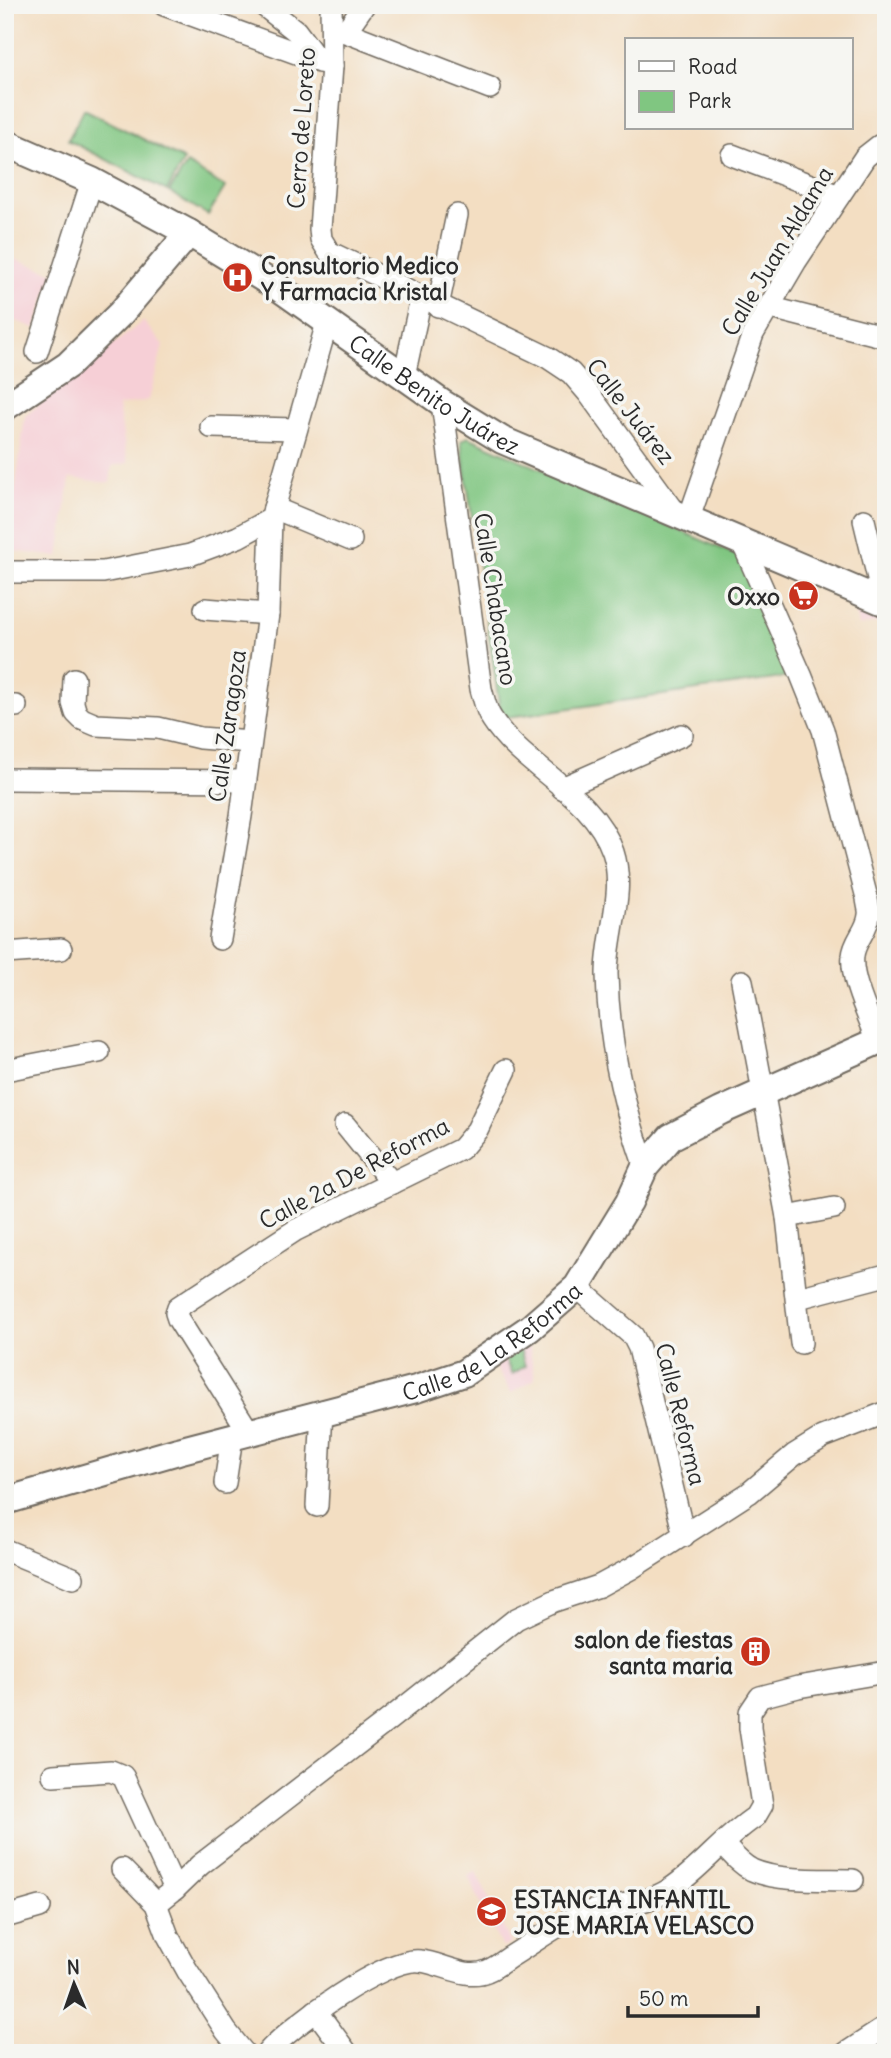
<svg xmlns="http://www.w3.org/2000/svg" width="891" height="2058" font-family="Delius,sans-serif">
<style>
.built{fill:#f6cfd6}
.green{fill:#80c681;stroke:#567856;stroke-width:2}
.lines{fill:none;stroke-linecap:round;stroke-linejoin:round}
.minor-casing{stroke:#716a60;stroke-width:24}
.tertiary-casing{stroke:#716a60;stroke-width:30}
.minor{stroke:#fff;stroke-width:21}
.tertiary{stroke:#fff;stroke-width:26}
.labels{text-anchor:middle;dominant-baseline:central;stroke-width:7;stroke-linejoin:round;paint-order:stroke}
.street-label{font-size:23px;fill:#2b2b2b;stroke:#f6f6f2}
.poi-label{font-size:23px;font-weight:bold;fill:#2b2b2b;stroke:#f6f6f2;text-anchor:start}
</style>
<rect width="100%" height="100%" fill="#f6f6f2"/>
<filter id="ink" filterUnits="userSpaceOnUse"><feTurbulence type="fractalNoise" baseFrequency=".0143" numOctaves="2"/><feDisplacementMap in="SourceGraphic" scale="14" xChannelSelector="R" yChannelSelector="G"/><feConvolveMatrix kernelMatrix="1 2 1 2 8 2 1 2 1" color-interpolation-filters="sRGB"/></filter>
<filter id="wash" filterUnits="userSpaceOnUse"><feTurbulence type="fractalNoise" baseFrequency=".00686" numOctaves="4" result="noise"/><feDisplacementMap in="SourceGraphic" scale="28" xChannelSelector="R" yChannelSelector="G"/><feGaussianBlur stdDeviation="1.57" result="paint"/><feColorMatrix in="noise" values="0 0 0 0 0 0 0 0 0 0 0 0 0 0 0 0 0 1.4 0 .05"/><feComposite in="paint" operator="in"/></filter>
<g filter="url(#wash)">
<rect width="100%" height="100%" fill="#f3dec2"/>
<g class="built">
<path d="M5,255L54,273L35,328L5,317Z"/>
<path d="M143,321L163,345L149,400L118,406L128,463L112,466L110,483L70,478L59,557L7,550L25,416Z"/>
<path d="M853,598L886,612V621L858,626Z"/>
<path d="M528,1340L535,1379L511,1393L492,1361Z"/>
<path d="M476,1872L511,1943L502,1948L468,1876Z"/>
</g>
<g class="green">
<path d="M84,109L184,160L167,191L68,140Z"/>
<path d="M187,164L225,187L208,215L169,192Z"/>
<path d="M468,437L745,559L796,676L501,718L461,441Z"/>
<path d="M519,1346L525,1366L512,1374L503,1355Z"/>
</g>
</g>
<g filter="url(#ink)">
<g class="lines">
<defs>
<g id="minor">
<path d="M164,5L332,66"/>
<path d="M263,5L296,31L319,62"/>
<path d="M331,5L332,66L320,229L321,239L329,252L547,357L571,373L589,394L675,512"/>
<path d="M333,27L490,88"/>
<path d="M345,32L364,5"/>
<path d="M732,155L839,196"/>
<path d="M438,306L457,215"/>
<path d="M768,307L886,337"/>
<path d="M37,352L92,181"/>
<path d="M404,376L421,298"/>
<path d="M442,403L481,689C484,699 486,711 492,719C524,769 593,793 613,852C626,891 607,934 607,974C608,1040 623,1105 645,1167"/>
<path d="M211,427L295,429"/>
<path d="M274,508L351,540"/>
<path d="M689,518L753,334L796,261L865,157L879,146L886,145"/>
<path d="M864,520L884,603"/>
<path d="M743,544L801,675L823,730L867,898C867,903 870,910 869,915C868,930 854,941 853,956C850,979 870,1019 878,1041"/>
<path d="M5,572H103L190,555L238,537L271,519"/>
<path d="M205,609L268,614"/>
<path d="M74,679L73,703L76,713L82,719L96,725L158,728L200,738L250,742"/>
<path d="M5,706H16"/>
<path d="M5,779L244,781"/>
<path d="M562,788L682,735"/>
<path d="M220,939L241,816L268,614L271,519L327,323"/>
<path d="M5,953L61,949"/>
<path d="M742,981L787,1217L801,1343"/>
<path d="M5,1070L99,1052"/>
<path d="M345,1125L392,1183"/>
<path d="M787,1217L834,1208"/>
<path d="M577,1287L633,1336L639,1348L684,1536"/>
<path d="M798,1298L886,1275"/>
<path d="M249,1432L178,1319L176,1313L178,1307L296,1230L461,1149L477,1130L506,1070"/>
<path d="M225,1483L232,1437"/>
<path d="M317,1506L322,1411"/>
<path d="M5,1550L73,1578"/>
<path d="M53,1775L111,1771L123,1776L175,1889"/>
<path d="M723,1844C732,1854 740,1864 752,1870C779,1882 824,1879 853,1880"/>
<path d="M122,1869L156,1904L168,1936L187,1970L226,2031L244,2053"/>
<path d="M156,1904L175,1889L200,1865L386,1722L516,1619L554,1601L599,1586L632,1568L749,1493L794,1455L823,1437L882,1414"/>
<path d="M5,1917L40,1907"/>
<path d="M316,2011L347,2053"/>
<path d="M267,2053C290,2026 385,1957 420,1961C442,1963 466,1980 487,1971C495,1968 503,1962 510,1957C535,1942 561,1921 589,1912C617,1903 644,1906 670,1889C701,1869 724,1837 755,1817L762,1805L750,1728V1712L760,1697L798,1687L886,1672"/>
<path d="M846,2053L886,2027"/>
</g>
<g id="tertiary">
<path id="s1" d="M5,143L92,181L189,233L279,288L442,403L502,440L886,603"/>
<path d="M5,407L68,365L121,313L189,233"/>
<path id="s2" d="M5,1501L178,1451L416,1389L464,1373L530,1328L577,1287L629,1202L645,1167L671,1137L721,1111L878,1041L886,1040"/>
</g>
</defs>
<use href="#minor" class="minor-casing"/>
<use href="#tertiary" class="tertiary-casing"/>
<use href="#minor" class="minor"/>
<use href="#tertiary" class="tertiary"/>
</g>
</g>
<defs>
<symbol id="hospital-disc" viewBox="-11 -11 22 22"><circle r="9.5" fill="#c8321e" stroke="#f6f6f2"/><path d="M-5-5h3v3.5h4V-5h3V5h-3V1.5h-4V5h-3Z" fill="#fff"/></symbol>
<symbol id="supermarket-disc" viewBox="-11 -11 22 22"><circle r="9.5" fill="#c8321e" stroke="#f6f6f2"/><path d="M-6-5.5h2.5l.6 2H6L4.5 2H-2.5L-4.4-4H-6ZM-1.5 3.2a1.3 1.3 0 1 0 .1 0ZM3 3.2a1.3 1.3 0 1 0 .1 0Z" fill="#fff"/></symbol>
<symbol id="building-disc" viewBox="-11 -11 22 22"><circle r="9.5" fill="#c8321e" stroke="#f6f6f2"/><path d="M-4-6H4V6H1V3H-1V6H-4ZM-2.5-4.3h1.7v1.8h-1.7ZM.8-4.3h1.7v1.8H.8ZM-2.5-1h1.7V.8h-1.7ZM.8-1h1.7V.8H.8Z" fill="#fff"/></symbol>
<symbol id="school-disc" viewBox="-11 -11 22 22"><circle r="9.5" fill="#c8321e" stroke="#f6f6f2"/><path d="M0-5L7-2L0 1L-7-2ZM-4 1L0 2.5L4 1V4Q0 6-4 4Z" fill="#fff"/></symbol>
</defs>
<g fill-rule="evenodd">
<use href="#hospital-disc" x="220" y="260" width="35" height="35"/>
<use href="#supermarket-disc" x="786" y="578" width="35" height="35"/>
<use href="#building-disc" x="738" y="1634" width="35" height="35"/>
<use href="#school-disc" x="474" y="1894" width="35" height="35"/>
</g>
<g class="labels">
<g class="street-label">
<text transform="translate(301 128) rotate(-86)">Cerro de Loreto</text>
<text transform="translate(777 251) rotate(-59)">Calle Juan Aldama</text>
<text stroke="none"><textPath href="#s1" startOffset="499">Calle Benito Juárez</textPath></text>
<text transform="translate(631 411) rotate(52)">Calle Juárez</text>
<text transform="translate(496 599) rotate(81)">Calle Chabacano</text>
<text transform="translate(227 726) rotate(-82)">Calle Zaragoza</text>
<text transform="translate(354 1173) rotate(-28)">Calle 2a De Reforma</text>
<text stroke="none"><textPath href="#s2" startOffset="516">Calle de La Reforma</textPath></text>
<text transform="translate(681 1414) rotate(76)">Calle Reforma</text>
</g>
<g class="poi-label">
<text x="261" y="265">Consultorio Medico<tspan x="261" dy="26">Y Farmacia Kristal</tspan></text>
<text x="780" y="596" text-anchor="end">Oxxo</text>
<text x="733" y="1639" text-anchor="end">salon de fiestas<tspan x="733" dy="26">santa maria</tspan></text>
<text x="514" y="1899">ESTANCIA INFANTIL<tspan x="514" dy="26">JOSE MARIA VELASCO</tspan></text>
</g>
</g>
<rect width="891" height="2058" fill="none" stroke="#f6f6f2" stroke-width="28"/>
<rect x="625" y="38" width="228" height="91" fill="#f6f6f2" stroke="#a5a5a2" stroke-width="2"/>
<rect x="639" y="61" width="35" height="10" fill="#ffffff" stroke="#a5a5a2" stroke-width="2"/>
<text x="688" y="74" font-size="21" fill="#2b2b2b">Road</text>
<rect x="639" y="91" width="35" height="21" fill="#80c681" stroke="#a5a5a2" stroke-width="2"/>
<text x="688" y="108" font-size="21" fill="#2b2b2b">Park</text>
<g transform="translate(74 1984) rotate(358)" stroke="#f6f6f2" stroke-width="5" paint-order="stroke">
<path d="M0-5L12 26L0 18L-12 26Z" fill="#2b2b2b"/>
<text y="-10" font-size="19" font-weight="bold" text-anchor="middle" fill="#2b2b2b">N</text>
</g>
<path d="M628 2006v10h130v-10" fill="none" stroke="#2b2b2b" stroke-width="3.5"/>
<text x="639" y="2006" font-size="21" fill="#2b2b2b" stroke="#f6f6f2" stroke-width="5" paint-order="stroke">50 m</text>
</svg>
